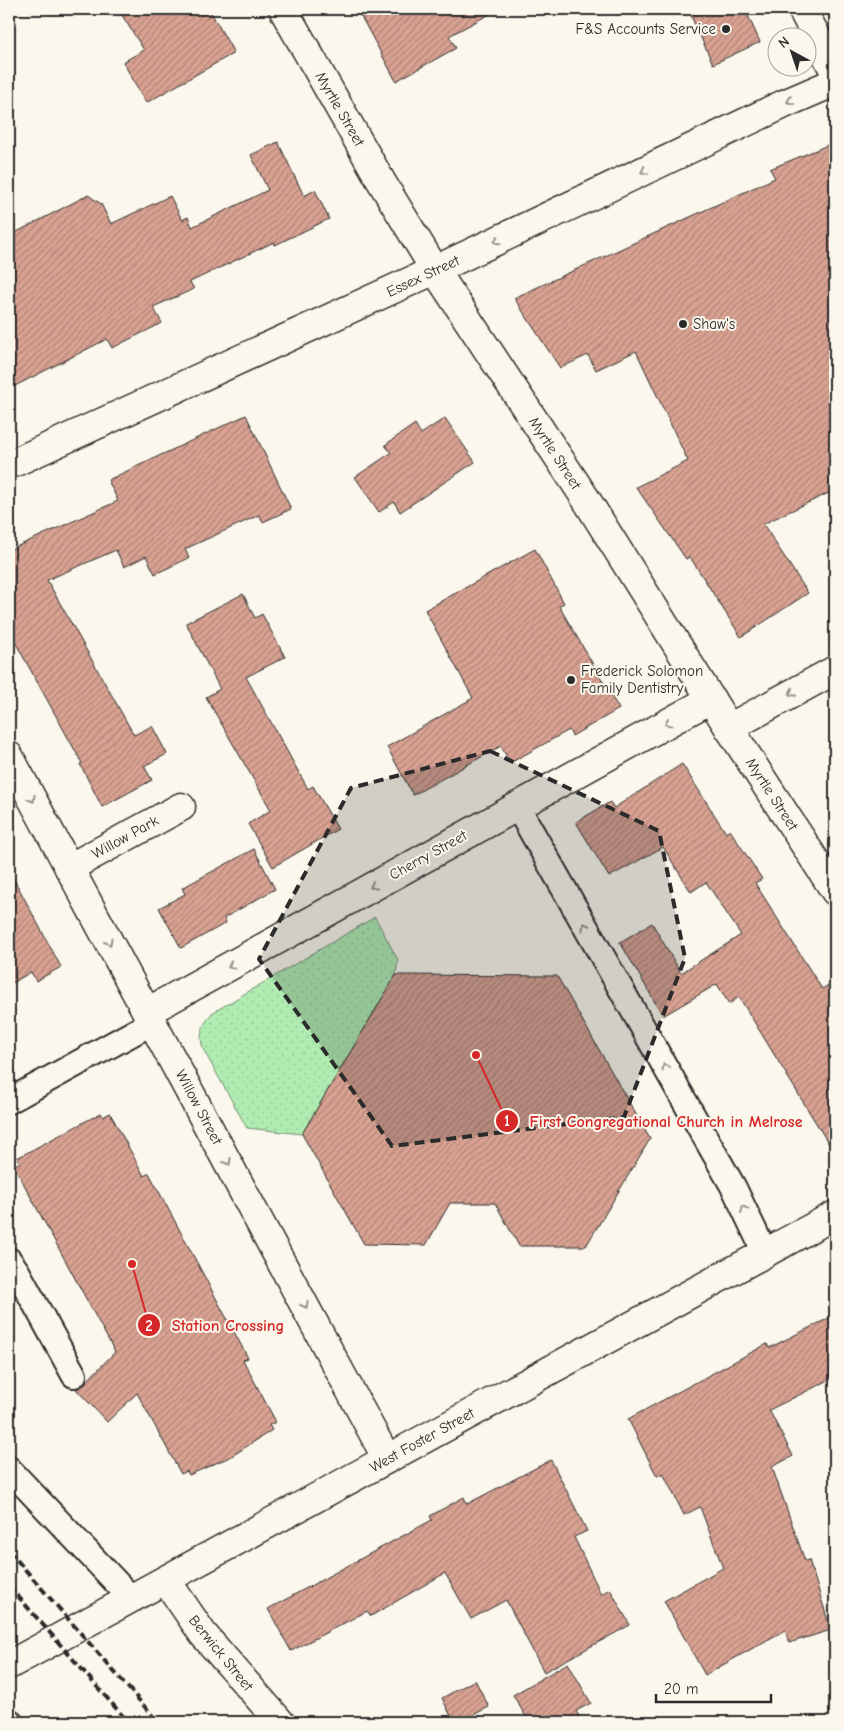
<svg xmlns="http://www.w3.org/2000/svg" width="844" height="1731" font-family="'Comic Neue',sans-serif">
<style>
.park{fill:url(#park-dots);stroke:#6e8c6e}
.building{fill:url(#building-hatch);stroke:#2b2b2b}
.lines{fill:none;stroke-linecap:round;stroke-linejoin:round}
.service-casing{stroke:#2b2b2b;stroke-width:28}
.minor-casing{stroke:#2b2b2b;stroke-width:31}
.tertiary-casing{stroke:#2b2b2b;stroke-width:31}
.service{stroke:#fbf7ec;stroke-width:24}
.minor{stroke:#fbf7ec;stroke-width:28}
.tertiary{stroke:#fbf7ec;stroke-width:28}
.rail{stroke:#2b2b2b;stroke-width:4;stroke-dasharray:8 4;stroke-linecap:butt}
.oneway{stroke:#93918c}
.marked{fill:#2b2b2b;fill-opacity:0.2;stroke:#2b2b2b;stroke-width:4;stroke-dasharray:10 6;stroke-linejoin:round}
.poi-dot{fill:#2b2b2b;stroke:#fbf7ec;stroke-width:2}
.labels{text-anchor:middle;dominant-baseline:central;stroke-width:4;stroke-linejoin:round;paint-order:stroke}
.poi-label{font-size:15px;fill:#2b2b2b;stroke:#fbf7ec;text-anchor:start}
.street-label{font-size:15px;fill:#2b2b2b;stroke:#fbf7ec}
.leader{fill:none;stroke:#d62828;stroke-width:2}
.callout-dot{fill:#d62828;stroke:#fbf7ec;stroke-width:2}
.mark-label{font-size:15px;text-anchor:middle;font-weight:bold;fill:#fff}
.callout-label{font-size:16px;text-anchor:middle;font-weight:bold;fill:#d62828;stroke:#fbf7ec;stroke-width:4;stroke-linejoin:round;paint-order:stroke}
</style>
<defs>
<pattern id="park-dots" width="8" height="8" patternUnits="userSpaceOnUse" patternTransform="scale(1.25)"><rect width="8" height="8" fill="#b0ecb1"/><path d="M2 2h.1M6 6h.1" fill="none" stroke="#98cb98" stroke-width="1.8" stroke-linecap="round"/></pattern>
<pattern id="building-hatch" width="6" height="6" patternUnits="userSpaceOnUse" patternTransform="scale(1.25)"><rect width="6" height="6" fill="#d9a292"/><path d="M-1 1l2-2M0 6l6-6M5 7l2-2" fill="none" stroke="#b08477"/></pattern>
</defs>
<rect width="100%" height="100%" fill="#fbf7ec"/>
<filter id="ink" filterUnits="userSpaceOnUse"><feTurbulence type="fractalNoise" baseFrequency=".02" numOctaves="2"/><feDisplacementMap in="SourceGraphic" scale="10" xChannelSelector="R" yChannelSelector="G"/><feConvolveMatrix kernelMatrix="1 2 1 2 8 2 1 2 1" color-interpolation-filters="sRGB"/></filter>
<g filter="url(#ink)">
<path class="park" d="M375,917L398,960L396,975L302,1134L247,1128L204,1051C198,1035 202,1026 212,1013Z"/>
<g class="building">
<path d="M118,9H209L234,53L146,103L123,62L144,50Z"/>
<path d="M357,9H499L449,36L456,48L396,81Z"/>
<path d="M707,9H745L760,42L713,64L691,16Z"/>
<path d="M278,142L304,196L315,190L329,219L275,245L274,242L190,282L194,289L153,307L162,323L112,348L107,339L9,389V236L88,195L101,204L111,224L170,196L182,220L188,217L192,227L268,190L251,155Z"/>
<path d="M835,142V490L763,524L808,593L741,637L690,557L686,559L636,487L688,461L636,351L596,370L588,355L560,368L514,298L775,178L770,169Z"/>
<path d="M246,415L291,509L263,522L259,515L185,549L189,558L155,574L146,556L124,567L116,550L47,580L134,735L152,726L167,754L144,766L152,780L102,807L80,764L82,763L9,631V550L118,501L108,480Z"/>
<path d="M445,418L475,462L400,512L394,502L379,512L355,477L391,453L385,445L415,424L421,434Z"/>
<path d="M535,549L564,603L559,606L619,709L572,736L569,730L510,763L501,746L413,795L387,747L473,698L425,610Z"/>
<path d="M243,594L255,618L262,614L285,657L246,677L308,789L313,786L338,829L273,867L248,824L271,810L206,697L220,689L186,623Z"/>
<path d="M682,764L726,833L730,830L762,879L755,883L822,989L835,981V1154L739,997L729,1004L717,984L663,1016L620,942L652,923L681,973L741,935L706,882L691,892L663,847L609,877L576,822L610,802L614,808Z"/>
<path d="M254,849L275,889L224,918L226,923L181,948L159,908L185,894L182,888Z"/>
<path d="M9,870L61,967L36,981L31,972L9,985Z"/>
<path d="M396,975L557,976L650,1139L586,1246H519L495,1203H450L426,1245L364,1244L302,1134Z"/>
<path d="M101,1113L103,1117L110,1113L144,1176L149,1173L248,1358L243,1360L276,1422L269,1425L272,1430L232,1456L189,1475L187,1471L181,1474L137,1393L107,1422L76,1389L81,1387L115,1352L14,1166L20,1162L17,1158Z"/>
<path d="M835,1315V1377L769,1410L793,1456L772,1467L805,1561L809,1560L831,1630L789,1643L785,1630L705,1675L664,1601L723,1568L700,1507L684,1515L663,1473L657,1476L628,1419L767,1344L769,1348Z"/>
<path d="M551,1460L587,1531L574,1537L601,1594L610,1589L630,1625L544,1672L506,1600L471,1619L445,1573L371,1616L367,1611L291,1651L268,1609L432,1520L430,1516L464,1497L467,1504Z"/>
<path d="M568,1663L591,1703L576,1711L582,1722H529L513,1695Z"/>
<path d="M475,1680L489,1707L459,1722H454L442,1698Z"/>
</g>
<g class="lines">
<defs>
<g id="service">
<path d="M517,806L734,1188L765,1253"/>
<path d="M9,1101L153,1022"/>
<path d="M9,1260L17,1271L74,1375"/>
<path d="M9,1469L132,1599"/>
<path d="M9,1721L10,1722"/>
</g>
<g id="minor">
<path d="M283,9L381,181L435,270L584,496L729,728L835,891"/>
<path d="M802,9L835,72"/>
<path d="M729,728L835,670"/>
<path d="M9,756L387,1459"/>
<path d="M69,868L181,807"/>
<path d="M147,1012L711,699"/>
<path d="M166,1580L203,1634L280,1722"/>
</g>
<g id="tertiary">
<path d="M9,465L435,270L784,104L835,82"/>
<path d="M9,1665L835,1215"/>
</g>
</defs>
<use href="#service" class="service-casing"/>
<use href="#minor" class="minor-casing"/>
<use href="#tertiary" class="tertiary-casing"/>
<use href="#service" class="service"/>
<use href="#minor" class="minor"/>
<use href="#tertiary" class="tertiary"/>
<g class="rail">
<path d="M9,1551L158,1722"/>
<path d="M9,1586L128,1722"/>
</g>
</g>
<defs><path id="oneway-chevron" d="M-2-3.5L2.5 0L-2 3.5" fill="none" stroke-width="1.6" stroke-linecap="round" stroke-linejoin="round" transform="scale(1.25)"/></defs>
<g class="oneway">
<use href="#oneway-chevron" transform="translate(790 101) rotate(157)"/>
<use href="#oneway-chevron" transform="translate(644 171) rotate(154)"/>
<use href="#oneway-chevron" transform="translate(497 241) rotate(154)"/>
<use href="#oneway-chevron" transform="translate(792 693) rotate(152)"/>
<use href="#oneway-chevron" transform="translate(668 723) rotate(151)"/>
<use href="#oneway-chevron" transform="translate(32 799) rotate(61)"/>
<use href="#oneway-chevron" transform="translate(373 886) rotate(151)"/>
<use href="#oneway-chevron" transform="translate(585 926) rotate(-120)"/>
<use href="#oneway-chevron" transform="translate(109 942) rotate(62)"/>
<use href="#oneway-chevron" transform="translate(231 966) rotate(151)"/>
<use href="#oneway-chevron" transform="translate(665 1067) rotate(-120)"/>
<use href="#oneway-chevron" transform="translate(228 1162) rotate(62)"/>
<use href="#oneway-chevron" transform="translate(744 1209) rotate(-116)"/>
<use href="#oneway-chevron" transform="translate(305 1305) rotate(62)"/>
</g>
</g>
<path class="marked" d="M490,751L659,831L685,958L624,1117L392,1146L259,959L351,788Z"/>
<g class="poi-dot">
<circle cx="726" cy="29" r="5"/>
<circle cx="683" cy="324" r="5"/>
<circle cx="571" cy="680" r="5"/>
</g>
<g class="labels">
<g class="poi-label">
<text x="716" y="29" text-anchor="end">F&amp;S Accounts Service</text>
<text x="693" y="324">Shaw's</text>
<text x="581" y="671">Frederick Solomon<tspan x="581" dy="17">Family Dentistry</tspan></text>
</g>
<g class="street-label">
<text transform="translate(340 109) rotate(60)">Myrtle Street</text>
<text transform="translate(423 276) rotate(-25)">Essex Street</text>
<text transform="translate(555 453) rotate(57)">Myrtle Street</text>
<text transform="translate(772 794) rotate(57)">Myrtle Street</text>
<text transform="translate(125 837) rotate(-29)">Willow Park</text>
<text transform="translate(428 855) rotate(-29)">Cherry Street</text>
<text transform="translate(199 1107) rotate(62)">Willow Street</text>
<text transform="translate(422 1440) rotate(-29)">West Foster Street</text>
<text transform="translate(221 1653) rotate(51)">Berwick Street</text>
</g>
</g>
<path class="leader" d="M476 1055L507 1121M132 1264L149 1325"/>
<g class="callout-dot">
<circle cx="476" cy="1055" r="5"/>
<circle cx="132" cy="1264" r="5"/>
<circle cx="507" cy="1121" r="12"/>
<circle cx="149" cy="1325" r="12"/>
</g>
<g class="mark-label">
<text x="507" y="1126">1</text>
<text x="149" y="1331">2</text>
</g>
<g class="callout-label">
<text x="666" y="1127">First Congregational Church in Melrose</text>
<text x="228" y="1331">Station Crossing</text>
</g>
<rect width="844" height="1731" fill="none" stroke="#fbf7ec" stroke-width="30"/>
<rect x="15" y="15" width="814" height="1701" fill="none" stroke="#2b2b2b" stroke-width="2" filter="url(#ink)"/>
<g transform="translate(792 52) rotate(320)"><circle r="24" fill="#fbf7ec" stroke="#a8a59f"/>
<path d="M0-4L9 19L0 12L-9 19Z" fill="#2b2b2b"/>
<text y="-8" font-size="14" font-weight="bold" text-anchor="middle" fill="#2b2b2b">N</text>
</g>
<path d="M656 1694v8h115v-8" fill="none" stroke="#2b2b2b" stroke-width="2.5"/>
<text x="664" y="1694" font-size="15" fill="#2b2b2b" stroke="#fbf7ec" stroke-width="4" paint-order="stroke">20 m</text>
</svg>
